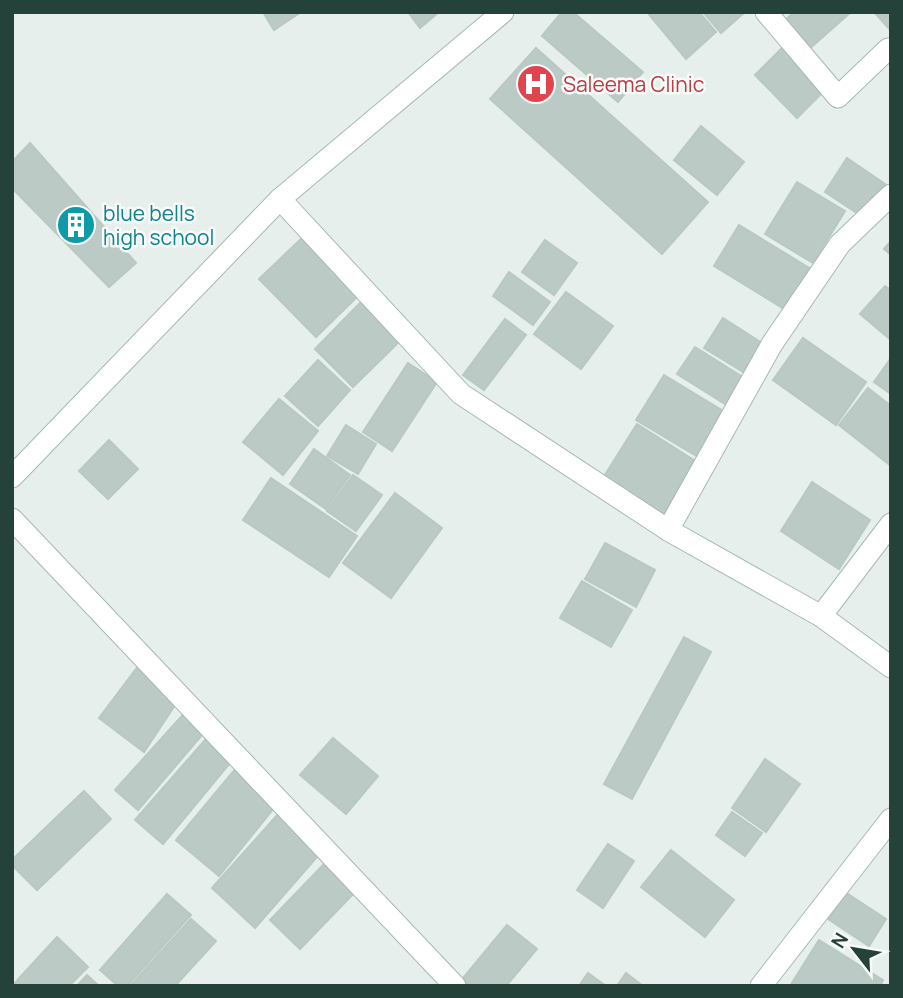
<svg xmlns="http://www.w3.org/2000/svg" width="903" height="998" font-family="Manrope,sans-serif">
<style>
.building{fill:#bbcac4;stroke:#b8c9c2;stroke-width:2}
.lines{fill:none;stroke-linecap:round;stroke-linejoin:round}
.street-casing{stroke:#a8b8b2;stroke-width:23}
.street{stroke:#fff;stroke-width:21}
.labels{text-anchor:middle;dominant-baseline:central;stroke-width:5;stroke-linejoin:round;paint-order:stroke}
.health-label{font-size:21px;fill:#be3a42;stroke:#f7fbf9;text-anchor:start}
.culture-label{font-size:21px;fill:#0d838f;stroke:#f7fbf9;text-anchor:start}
</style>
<rect width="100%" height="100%" fill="#e6efeb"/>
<g class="building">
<path d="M263,12H301L274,30Z"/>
<path d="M408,12H439L420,28Z"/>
<path d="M562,12H573L643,72L618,102L542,36Z"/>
<path d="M647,12H699L716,32L686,59Z"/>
<path d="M703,12H745L721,33Z"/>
<path d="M794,12H851L808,50L783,22Z"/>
<path d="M874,12H891V31Z"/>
<path d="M536,48L708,202L662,254L490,99Z"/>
<path d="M782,48L825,90L797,118L755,75Z"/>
<path d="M701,126L744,162L717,195L674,160Z"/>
<path d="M30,143L136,263L109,287L12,188V162Z"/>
<path d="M847,158L885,184L863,217L825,192Z"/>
<path d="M797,182L845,211L813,263L765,234Z"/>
<path d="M739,225L811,269L786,310L714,266Z"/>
<path d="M303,237L359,295L316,337L259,279Z"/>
<path d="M545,240L577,263L554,295L522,272Z"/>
<path d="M891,241V255L884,249Z"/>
<path d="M509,272L550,302L533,325L493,296Z"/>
<path d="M885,286L891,290V340L860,314Z"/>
<path d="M566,292L613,326L581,369L534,334Z"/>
<path d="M363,300L402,339L353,387L315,349Z"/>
<path d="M723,318L762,343L743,372L704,348Z"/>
<path d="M505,319L526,335L484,390L463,375Z"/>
<path d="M803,338L866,382L836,425L773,380Z"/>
<path d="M695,347L746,379L728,406L677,374Z"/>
<path d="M891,358V394L874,382Z"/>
<path d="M318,360L350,390L318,426L285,396Z"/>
<path d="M408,363L437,382L392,451L363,432Z"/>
<path d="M664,375L725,412L698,457L636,420Z"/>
<path d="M868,388L891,406V466L839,425Z"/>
<path d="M279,399L318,431L283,475L243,442Z"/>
<path d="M637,424L697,462L662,516L603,478Z"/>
<path d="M346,425L376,444L358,474L327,456Z"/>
<path d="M109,440L138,469L108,499L79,471Z"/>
<path d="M314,449L350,475L326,509L290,484Z"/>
<path d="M353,475L382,495L356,531L327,511Z"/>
<path d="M271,478L357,536L329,577L243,520Z"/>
<path d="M812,482L870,520L839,569L781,531Z"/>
<path d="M395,493L442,528L391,598L343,563Z"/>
<path d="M605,543L655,570L636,607L585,579Z"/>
<path d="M582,581L632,610L611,647L560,618Z"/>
<path d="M684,637L711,652L632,799L604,784Z"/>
<path d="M142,661L179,699L144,752L99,718Z"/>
<path d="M189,708L208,728L138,810L115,790Z"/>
<path d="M212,732L235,757L163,844L135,820Z"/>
<path d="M333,738L378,776L346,814L300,775Z"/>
<path d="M765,759L800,784L766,832L732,808Z"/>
<path d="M237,767L279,802L219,876L176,840Z"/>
<path d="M84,791L111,819L37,890L12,865V860Z"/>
<path d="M280,812L323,850L255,928L212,888Z"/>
<path d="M732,812L762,833L745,856L716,835Z"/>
<path d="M608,844L634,861L603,908L577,890Z"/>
<path d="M671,850L734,900L705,937L641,887Z"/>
<path d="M327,861L357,890L300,949L270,920Z"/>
<path d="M845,892L886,919L869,946L828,919Z"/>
<path d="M167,894L191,915L127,986H118L100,970Z"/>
<path d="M191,919L216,941L175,986H130Z"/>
<path d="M507,925L537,949L506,986H462L459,983Z"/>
<path d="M57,937L88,967L69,986H12Z"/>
<path d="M819,940L883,980L880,986H790Z"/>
<path d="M588,973L606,986H579Z"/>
<path d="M626,973L643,986H617Z"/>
<path d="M87,975L99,986H77Z"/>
</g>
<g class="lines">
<defs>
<g id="street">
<path d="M766,12L838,97L888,49L891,51"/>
<path d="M280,199L461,394L668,530L821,616L891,667"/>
<path d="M12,477L280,199L503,12"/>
<path d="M12,519L455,986"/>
<path d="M668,530L772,344L840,244L891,195"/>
<path d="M821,616L891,524"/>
<path d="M761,986L891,819"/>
</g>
</defs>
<use href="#street" class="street-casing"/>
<use href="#street" class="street"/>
</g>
<defs>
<symbol id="hospital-disc" viewBox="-11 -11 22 22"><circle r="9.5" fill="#e0444e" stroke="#f7fbf9"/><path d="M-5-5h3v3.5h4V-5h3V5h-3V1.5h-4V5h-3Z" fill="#fff"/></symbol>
<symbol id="building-disc" viewBox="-11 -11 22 22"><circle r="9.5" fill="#0f9aa8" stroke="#f7fbf9"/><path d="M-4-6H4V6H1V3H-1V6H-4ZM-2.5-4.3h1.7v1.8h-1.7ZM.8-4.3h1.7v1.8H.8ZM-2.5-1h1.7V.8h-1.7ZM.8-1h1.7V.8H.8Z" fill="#fff"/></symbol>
</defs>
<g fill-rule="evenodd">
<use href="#hospital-disc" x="514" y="62" width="44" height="44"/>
<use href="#building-disc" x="54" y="203" width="44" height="44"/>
</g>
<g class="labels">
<g class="health-label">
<text x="563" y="84">Saleema Clinic</text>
</g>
<g class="culture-label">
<text x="103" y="213">blue bells<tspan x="103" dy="24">high school</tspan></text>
</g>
</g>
<rect width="903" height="998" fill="none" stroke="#24423a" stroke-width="28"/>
<g transform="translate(854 949) rotate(301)" stroke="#f7fbf9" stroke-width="5" paint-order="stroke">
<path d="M0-5L12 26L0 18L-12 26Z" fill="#24423a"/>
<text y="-10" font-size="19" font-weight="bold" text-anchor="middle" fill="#24423a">N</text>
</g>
</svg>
